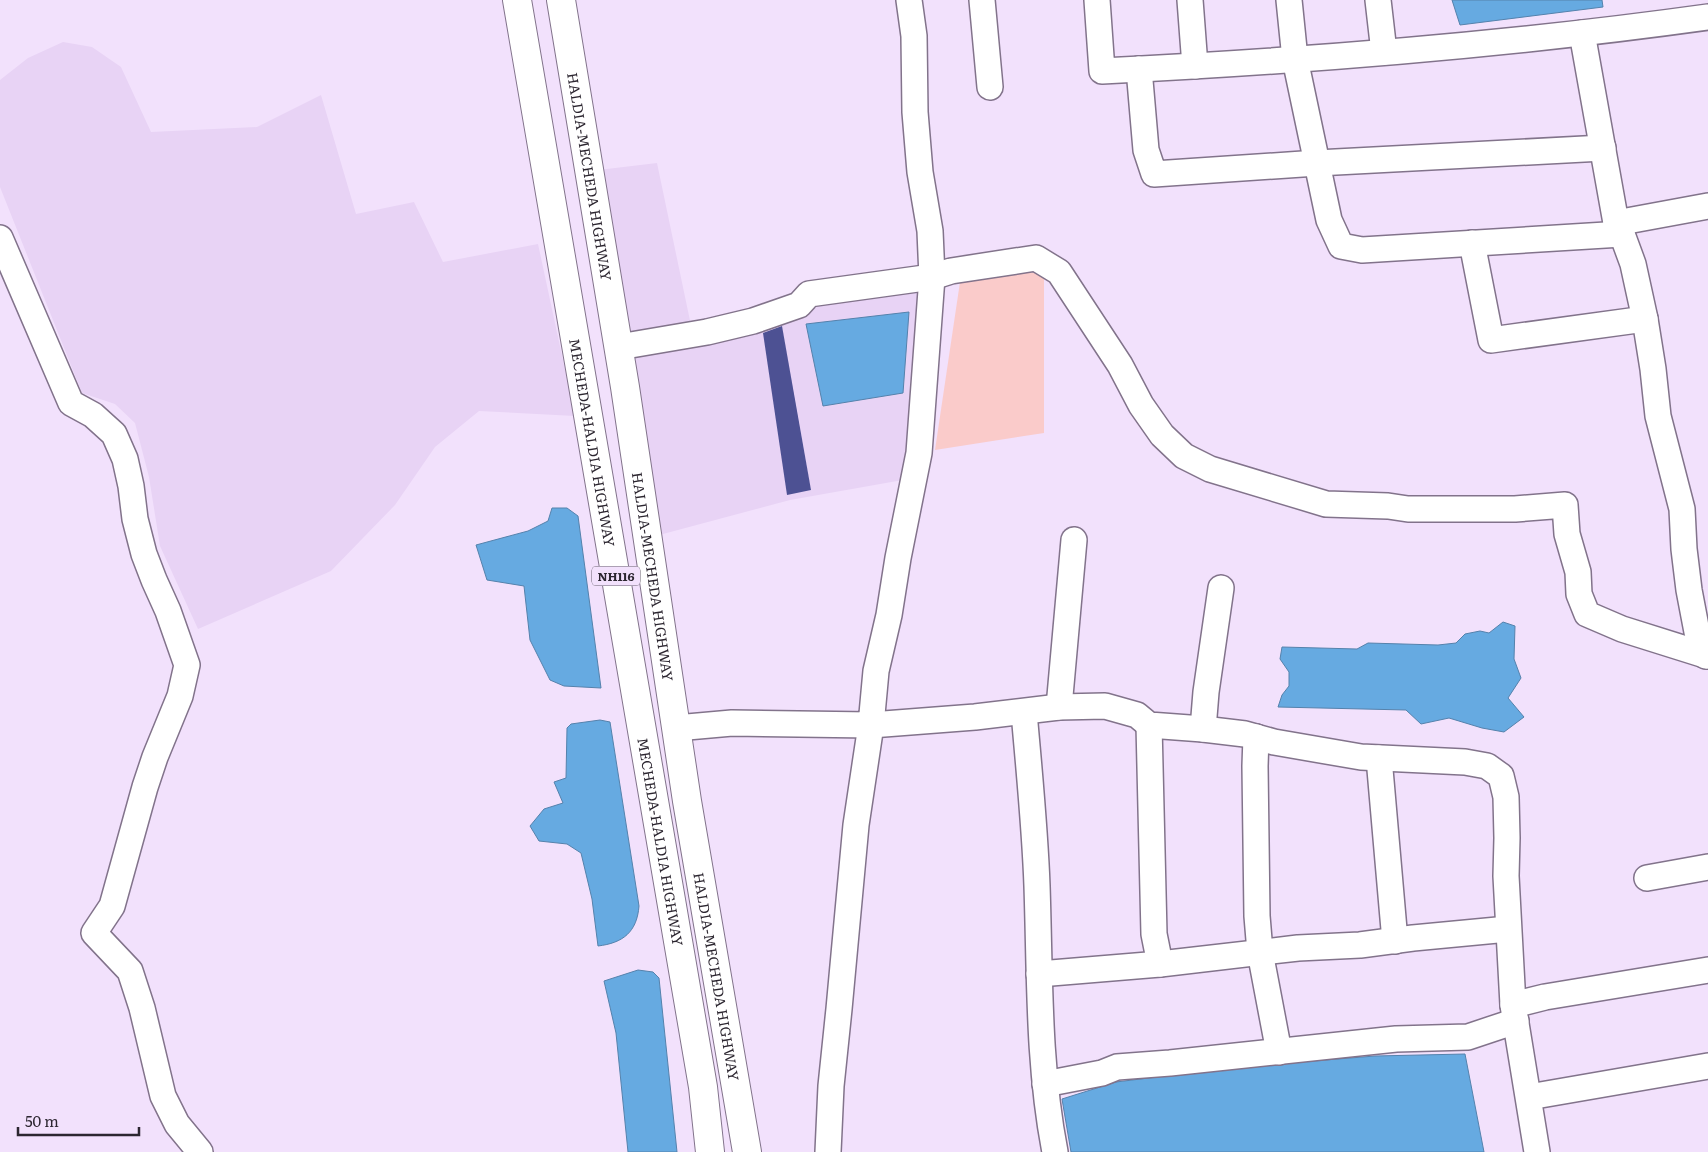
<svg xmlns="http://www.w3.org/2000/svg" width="1708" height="1152" font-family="Literata,serif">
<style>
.built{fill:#e8d3f5}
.green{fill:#facbca}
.water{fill:#66aae1;stroke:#5582ac}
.building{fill:#4d5193}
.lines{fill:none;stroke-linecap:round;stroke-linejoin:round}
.minor-casing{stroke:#82738b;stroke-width:28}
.highway-casing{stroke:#82738b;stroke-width:30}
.minor{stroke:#fff;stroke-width:25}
.highway{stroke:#fff;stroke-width:28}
.labels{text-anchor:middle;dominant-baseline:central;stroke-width:5;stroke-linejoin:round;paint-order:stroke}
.shield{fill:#f2e1fc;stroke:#675e6d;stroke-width:1}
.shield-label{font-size:12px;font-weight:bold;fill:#2c2630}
.street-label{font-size:14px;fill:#2c2630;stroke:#f2e1fc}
</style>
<rect width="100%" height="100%" fill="#f2e1fc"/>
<g class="built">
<path d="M63,42L92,47L121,67L151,132L257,127L321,95L356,214L414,202L443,262L538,244L575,416L479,411L435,447L395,505L331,571L198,629L160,546L149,477L135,423L115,404L82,393L0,187V80L28,58Z"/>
<path d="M657,163L693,335L799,305L932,277L914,478L790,500L648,538L590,171Z"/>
</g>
<path class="green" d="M1007,270L1044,274V433L935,450L960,282Z"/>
<g class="water">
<path d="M1452,0H1602L1603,7L1460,25Z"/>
<path d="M909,312L903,393L823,406L806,324Z"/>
<path d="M552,508H567L578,516L601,688L564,686L550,680L530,640L524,586L487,580L476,545L528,531L548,521Z"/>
<path d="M1503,622L1515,626L1514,659L1521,678L1508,698L1524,717L1504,732L1482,728L1449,718L1421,724L1406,710L1278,707L1282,695L1289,686V672L1280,659L1282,647L1357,649L1368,643L1438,645L1456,643L1465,634L1480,631L1489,633Z"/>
<path d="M600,720L610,722L639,906C637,932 623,943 598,946L592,899L581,853L567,844L539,841L530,826L544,809L563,803L554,782L566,778L567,728L571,724Z"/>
<path d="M638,970L653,972L659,978L677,1152H628L616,1033L604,981Z"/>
<path d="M1465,1054L1484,1152H1071L1062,1099L1116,1082L1238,1067L1375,1056Z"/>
</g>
<path class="building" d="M782,326L811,490L787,495L763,333Z"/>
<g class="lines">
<defs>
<g id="minor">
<path d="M982,0L990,87"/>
<path d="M1097,0L1102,71C1305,61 1507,45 1708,17"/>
<path d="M1190,0L1195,66"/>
<path d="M1289,0L1295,59L1329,220L1341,246L1362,250L1622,234"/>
<path d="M1378,0L1384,52"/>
<path d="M1582,33L1616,223L1622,234L1633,264L1645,319L1653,369L1658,416L1682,509L1684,549L1689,590L1697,632L1706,656"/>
<path d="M1139,69L1146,150L1154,174L1317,163L1603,148"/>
<path d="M1616,223L1708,206"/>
<path d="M0,238L71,403L93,415L114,434L125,459L131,486L135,519L144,554L154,580L168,611L187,665L180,696L155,757L145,787L112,906L94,933L130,971L142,1008L163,1096L177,1124L200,1152"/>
<path d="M1472,243L1491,340L1645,319"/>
<path d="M619,347L707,332L753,321L799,305L809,294L932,277L951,271L1036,258L1059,272L1120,365L1141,405L1162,435L1184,456L1210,469L1326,504L1388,506L1408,509H1515L1565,505L1567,534L1578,572L1579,594L1587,614L1622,629L1708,656"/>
<path d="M1059,707L1074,540"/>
<path d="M1024,712C1029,770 1035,828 1037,886C1040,975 1038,1065 1055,1152"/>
<path d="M1149,725L1154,934L1160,964L1298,948L1360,945L1413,938L1508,929"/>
<path d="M676,728L732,723L871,725L876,671L889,615L898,558L919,453L932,277L930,231L920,172L915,112L914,36L909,0"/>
<path d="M1203,729L1206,692L1221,588"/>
<path d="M1256,737L1255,766L1257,916L1260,952L1279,1052"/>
<path d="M1379,758L1395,941"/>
<path d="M1647,878L1708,867"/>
<path d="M1039,974L1160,964"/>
<path d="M1513,1005L1545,997L1708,970"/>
<path d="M1045,1084L1102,1073L1117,1067L1170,1063L1396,1039L1468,1037L1516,1021"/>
<path d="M1529,1097L1708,1066"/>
<path d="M828,1152L831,1086L839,1009L856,825L871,725L975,717L1059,707L1105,706L1137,715L1149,725L1203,729L1245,734L1274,742L1361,757L1465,762L1487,766L1501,776L1506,797L1507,838L1506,876L1513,1005L1537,1152"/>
</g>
<g id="highway">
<path id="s1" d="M517,0L703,1087L710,1152"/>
<path id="s2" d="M561,0L625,387L687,801L747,1152"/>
</g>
</defs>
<use href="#minor" class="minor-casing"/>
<use href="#highway" class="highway-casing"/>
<use href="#minor" class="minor"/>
<use href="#highway" class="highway"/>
</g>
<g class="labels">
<rect class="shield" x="592" y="566.5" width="48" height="19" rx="4"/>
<g class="shield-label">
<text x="616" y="576">NH116</text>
</g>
<g class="street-label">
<text stroke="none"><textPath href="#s2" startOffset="179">HALDIA-MECHEDA HIGHWAY</textPath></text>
<text stroke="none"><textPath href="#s1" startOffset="449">MECHEDA-HALDIA HIGHWAY</textPath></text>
<text stroke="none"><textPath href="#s2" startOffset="584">HALDIA-MECHEDA HIGHWAY</textPath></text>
<text stroke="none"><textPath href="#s1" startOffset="854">MECHEDA-HALDIA HIGHWAY</textPath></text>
<text stroke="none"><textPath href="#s2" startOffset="989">HALDIA-MECHEDA HIGHWAY</textPath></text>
</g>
</g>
<path d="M18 1127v8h121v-8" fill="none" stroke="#2c2630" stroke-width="2.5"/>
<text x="25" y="1127" font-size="15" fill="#2c2630" stroke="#f2e1fc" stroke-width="4" paint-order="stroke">50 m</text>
</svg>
